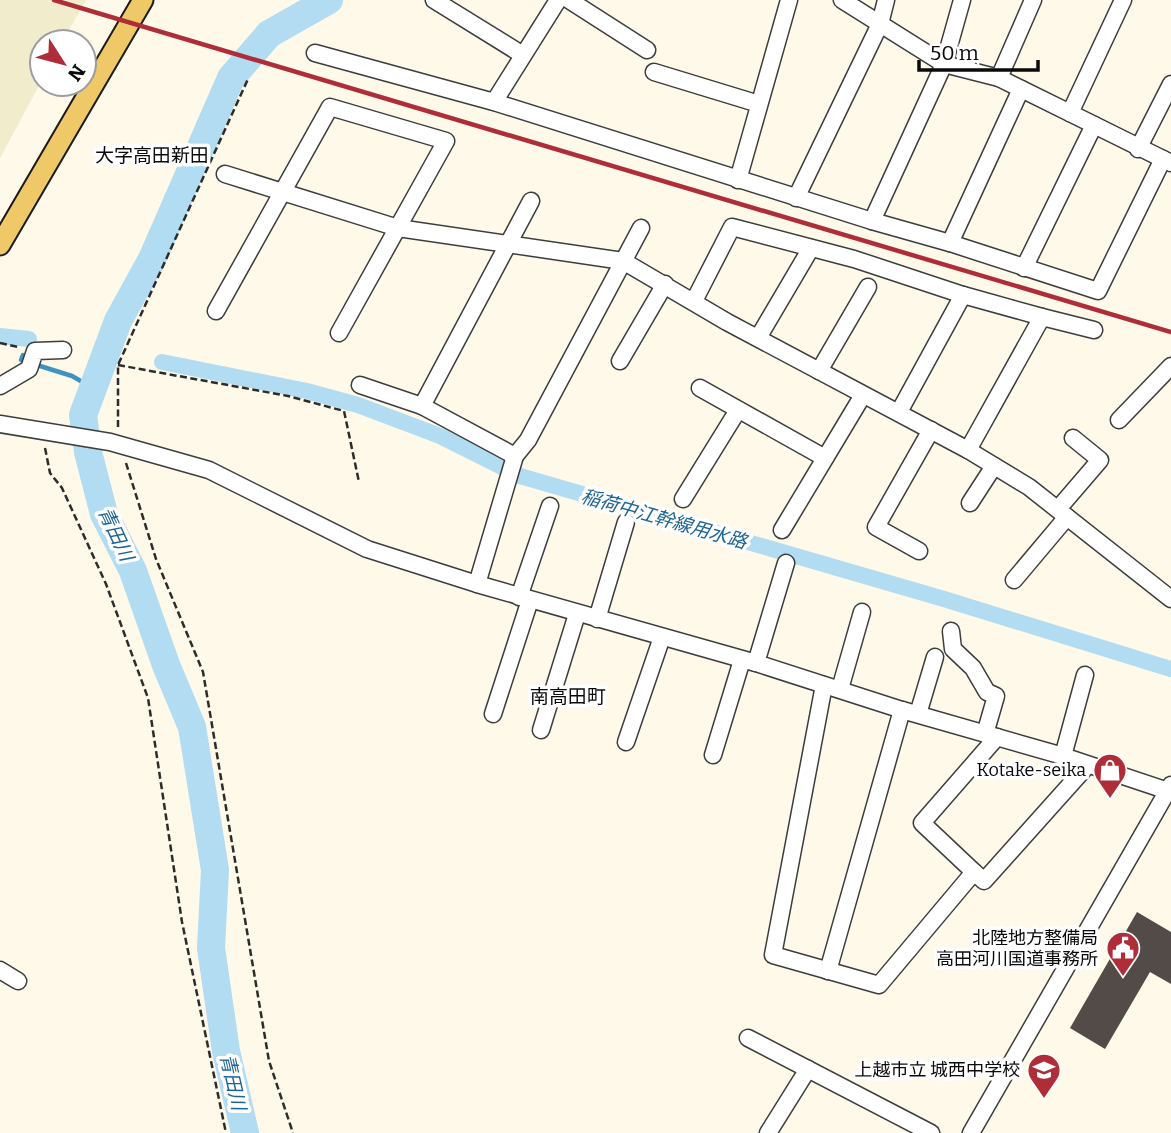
<svg xmlns="http://www.w3.org/2000/svg" width="1171" height="1133" font-family="Bitter,'Noto Sans JP',serif">
<style>
.farmland{fill:#f1eccc}
.lines{fill:none;stroke-linecap:round;stroke-linejoin:round}
.stream{stroke:#3e93c3;stroke-width:4.5}
.canal{stroke:#b1dcf1;stroke-width:16}
.river{stroke:#b1dcf1;stroke-width:28}
.building{fill:#524b48}
.minor-casing{stroke:#3d3d3d;stroke-width:19}
.major-casing{stroke:#1b1b1b;stroke-width:23}
.path{stroke:#2c2c2c;stroke-width:2.5;stroke-dasharray:7 3.5;stroke-linecap:butt}
.minor{stroke:#fff;stroke-width:16}
.major{stroke:#efc868;stroke-width:19}
.rail{stroke:#af2d39;stroke-width:4.5}
.labels{text-anchor:middle;dominant-baseline:central;stroke-width:7;stroke-linejoin:round;paint-order:stroke}
.poi-label{font-size:18px;fill:#0a0a0a;stroke:#fff;text-anchor:end}
.neighbourhood-label{font-size:19px;fill:#0a0a0a;stroke:#fff}
.water-label{font-size:19px;font-style:italic;fill:#1e6492;stroke:#fff}
</style>
<rect width="100%" height="100%" fill="#fef9e9"/>
<path class="farmland" d="M0,0H86L62,42H42V80L0,158Z"/>
<g class="lines">
<g class="stream">
<path d="M27,344L29,339"/>
<path d="M23,355L21,360L72,376L93,388"/>
</g>
<g class="canal">
<path d="M0,336L29,339"/>
<path d="M162,362L307,391L358,405L440,436L520,476L944,599L1171,669"/>
</g>
<path class="river" d="M245,1133L226,1051L211,948L215,870L192,727L166,665L133,571L104,514L88,452L83,415L118,321L152,259L231,78L269,34L329,0"/>
</g>
<path class="building" d="M1137,912L1171,932V984L1150,972L1105,1049L1070,1028Z"/>
<g class="lines">
<defs>
<g id="minor">
<path d="M434,0L523,55"/>
<path d="M569,0L647,50"/>
<path d="M842,0L944,64L999,78"/>
<path d="M1033,0L999,78L1070,113"/>
<path d="M1123,0L1070,113L1171,163"/>
<path d="M315,53L494,102L872,221L950,243L1098,291L1163,159"/>
<path d="M654,72L759,104"/>
<path d="M494,102L558,0"/>
<path d="M1138,149L1171,84"/>
<path d="M225,174L398,228L623,261L727,322L968,450L1029,487L1171,599"/>
<path d="M738,180L789,0"/>
<path d="M796,198L880,24L886,0"/>
<path d="M531,201L422,406L515,456L528,440L641,228"/>
<path d="M872,221L944,64L962,0"/>
<path d="M950,243L1021,89"/>
<path d="M1024,268L1094,125"/>
<path d="M694,301L732,227L854,259L963,295"/>
<path d="M216,311L330,107L446,141L339,333"/>
<path d="M758,338L811,248"/>
<path d="M620,361L665,284"/>
<path d="M819,371L868,287"/>
<path d="M360,385L422,406"/>
<path d="M0,386L29,369L35,351L63,350"/>
<path d="M700,388L825,458"/>
<path d="M899,412L963,295L1042,317"/>
<path d="M1119,420L1171,366"/>
<path d="M0,424L110,442L209,470L367,549L477,584"/>
<path d="M968,450L1042,317L1094,330"/>
<path d="M515,456L477,584L756,663L902,710L1063,756L1171,792"/>
<path d="M683,499L738,410"/>
<path d="M970,503L994,466"/>
<path d="M1058,509L1100,460L1073,438"/>
<path d="M782,530L863,395"/>
<path d="M919,551L876,527L931,430"/>
<path d="M1014,580L1067,517"/>
<path d="M519,597L550,506"/>
<path d="M597,619L626,522"/>
<path d="M951,631L953,649L973,668L987,692L996,696L985,734"/>
<path d="M756,663L786,563"/>
<path d="M824,685L773,955L879,985L974,872L922,823L997,737"/>
<path d="M840,689L862,612"/>
<path d="M493,714L530,600"/>
<path d="M918,714L935,657"/>
<path d="M541,730L577,614"/>
<path d="M626,742L662,637"/>
<path d="M713,755L742,660"/>
<path d="M1063,756L1085,675"/>
<path d="M974,872L984,881L1087,766"/>
<path d="M0,970L18,981"/>
<path d="M828,971L902,710"/>
<path d="M748,1038L931,1133"/>
<path d="M768,1133L808,1069"/>
<path d="M971,1133L1171,785"/>
</g>
<path id="major" d="M0,245L143,0"/>
</defs>
<use href="#minor" class="minor-casing"/>
<use href="#major" class="major-casing"/>
<g class="path">
<path d="M0,343L18,347"/>
<path d="M118,365L288,396L344,411L359,482"/>
<path d="M118,427V365L248,79"/>
<path d="M45,448L50,473L62,488L106,584L148,698L182,922L226,1133"/>
<path d="M126,463L156,559L203,672L269,1061L293,1133"/>
</g>
<use href="#minor" class="minor"/>
<use href="#major" class="major"/>
<path class="rail" d="M54,0L1171,332"/>
</g>
<defs>
<symbol id="shop-pin" viewBox="-11 -11 22 30"><path d="M0 17L-7.5 6A9.5 9.5 0 1 1 7.5 6Z" fill="#af2d39" stroke="#fff"/><path d="M-5-2.5h2.3a2.7 3.5 0 0 1 5.4 0H5L5.5 6h-11ZM-1.5-2.5h3a1.5 2.3 0 0 0-3 0Z" fill="#fff"/></symbol>
<symbol id="civic-pin" viewBox="-11 -11 22 30"><path d="M0 17L-7.5 6A9.5 9.5 0 1 1 7.5 6Z" fill="#af2d39" stroke="#fff"/><path d="M-.6-6.5H3V-4.5H.6V-3L4-1V1h2V6H-6V1h2V-1L-.6-3ZM-1.2 2.5V6h2.4V2.5Z" fill="#fff"/></symbol>
<symbol id="school-pin" viewBox="-11 -11 22 30"><path d="M0 17L-7.5 6A9.5 9.5 0 1 1 7.5 6Z" fill="#af2d39" stroke="#fff"/><path d="M0-5L7-2L0 1L-7-2ZM-4 1L0 2.5L4 1V4Q0 6-4 4Z" fill="#fff"/></symbol>
</defs>
<g fill-rule="evenodd">
<use href="#shop-pin" x="1091" y="751" width="38" height="52"/>
<use href="#civic-pin" x="1104" y="929" width="38" height="52"/>
<use href="#school-pin" x="1025" y="1051" width="38" height="52"/>
</g>
<g class="labels">
<g class="poi-label">
<text x="1086" y="770">Kotake-seika</text>
<text x="1098" y="938">北陸地方整備局<tspan x="1098" dy="21">高田河川国道事務所</tspan></text>
<text x="1020" y="1070">上越市立 城西中学校</text>
</g>
<g class="neighbourhood-label">
<text x="152" y="155">大字高田新田</text>
<text x="568" y="696">南高田町</text>
</g>
<g class="water-label">
<text transform="translate(664 519) rotate(16)">稲荷中江幹線用水路</text>
<text transform="translate(116 534) rotate(65)">青田川</text>
<text transform="translate(233 1082) rotate(77)">青田川</text>
</g>
</g>
<g transform="translate(63 63) rotate(126)"><circle r="33" fill="#ffffff" stroke="#9d9d9d" stroke-width="2"/>
<path d="M0-5L12 26L0 18L-12 26Z" fill="#af2d39"/>
<text y="-10" font-size="19" font-weight="bold" text-anchor="middle" fill="#0a0a0a">N</text>
</g>
<path d="M919 60v10h119v-10" fill="none" stroke="#0a0a0a" stroke-width="3.5"/>
<text x="930" y="60" font-size="21" fill="#0a0a0a" stroke="#ffffff" stroke-width="5" paint-order="stroke">50 m</text>
</svg>
